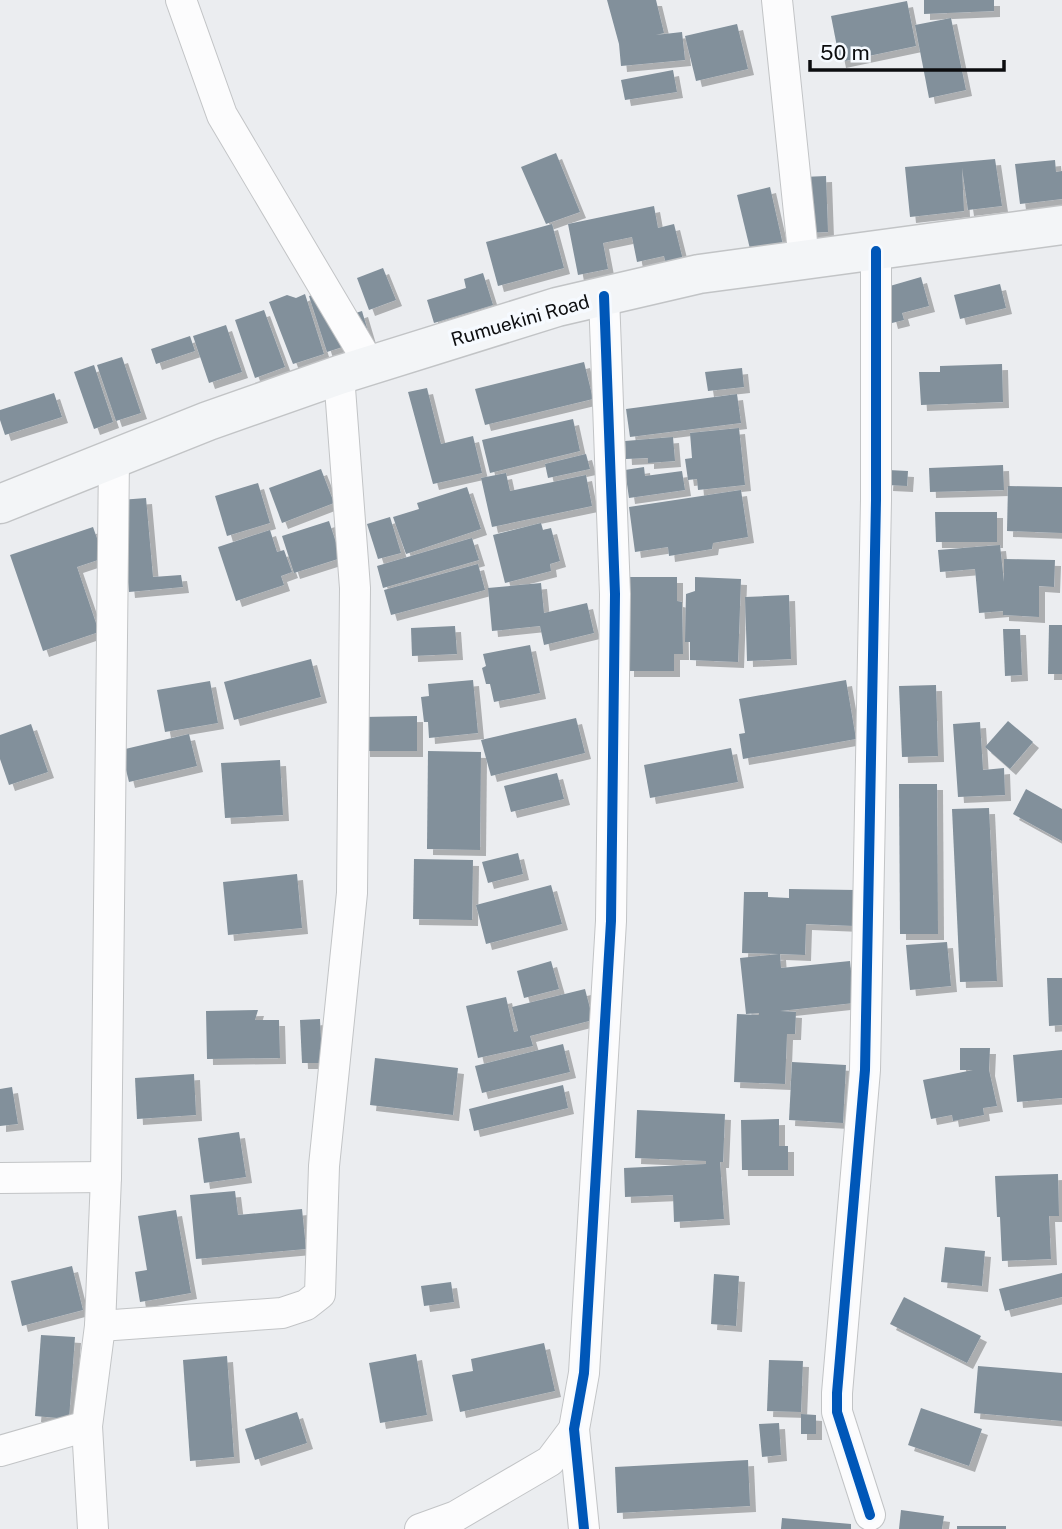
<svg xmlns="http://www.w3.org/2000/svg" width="1062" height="1529" font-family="'Public Sans',sans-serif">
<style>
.building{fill:#82909b;filter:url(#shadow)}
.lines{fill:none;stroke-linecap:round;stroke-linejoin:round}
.street-casing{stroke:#c2c4c6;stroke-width:32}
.secondary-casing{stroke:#c2c4c6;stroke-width:41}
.street{stroke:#fcfcfd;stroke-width:30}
.secondary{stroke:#f3f5f7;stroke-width:38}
.cycleway-casing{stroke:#f6faff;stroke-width:15}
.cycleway{stroke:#0057b8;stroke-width:10}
.labels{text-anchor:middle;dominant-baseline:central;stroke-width:7;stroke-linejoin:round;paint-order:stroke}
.street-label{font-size:19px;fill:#0c0d0f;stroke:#f6faff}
</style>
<defs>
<filter id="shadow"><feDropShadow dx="6" dy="6" stdDeviation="0" flood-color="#0004"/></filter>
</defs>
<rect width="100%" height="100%" fill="#ebedf0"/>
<g class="building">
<path d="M607,0H656L664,33L656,35L682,32L685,60L621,66L619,44Z"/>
<path d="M924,0H994V11L924,14Z"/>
<path d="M907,1L916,46L840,62L831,16Z"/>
<path d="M951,18L966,90L929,98L915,25Z"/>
<path d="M737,24L748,69L696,81L685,36Z"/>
<path d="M673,70L677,92L625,100L621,80Z"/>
<path d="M556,153L580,212L546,224L521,167Z"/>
<path d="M995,159L1002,206L968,210L962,168L964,211L910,217L905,167Z"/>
<path d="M1055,160L1056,172L1062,171V199L1020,204L1015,164Z"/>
<path d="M826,176L828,232L805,233L803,177Z"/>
<path d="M770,187L783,245L751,253L737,195Z"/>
<path d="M654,206L658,228L674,224L683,260L666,264L664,256L637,262L632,237L603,243L608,269L578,275L568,224Z"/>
<path d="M552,224L564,268L498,286L486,242Z"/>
<path d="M383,268L396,300L369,310L357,278Z"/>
<path d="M483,273L493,305L434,323L427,300L466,288L464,279Z"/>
<path d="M921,277L929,306L902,313L904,320L892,323L883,288Z"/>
<path d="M1000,284L1006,308L960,319L954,295Z"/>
<path d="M334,289L343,317L362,311L370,338L327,352L309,296Z"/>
<path d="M305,294L324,354L293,364L269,302L287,295L296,298Z"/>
<path d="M264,310L285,367L255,378L235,320Z"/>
<path d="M226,325L242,372L209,383L193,336Z"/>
<path d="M190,336L195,351L156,364L151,349Z"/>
<path d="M122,357L141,413L116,421L97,365Z"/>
<path d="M584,362L593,399L485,425L475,389Z"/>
<path d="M1002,364L1003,402L921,405L919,372H940V366Z"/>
<path d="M94,365L113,422L94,429L74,372Z"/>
<path d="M742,368L744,387L708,391L705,372Z"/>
<path d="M427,388L441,444L473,436L482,473L433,484L408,392Z"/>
<path d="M54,393L62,417L5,435L0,420V410Z"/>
<path d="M737,394L741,423L630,437L626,409Z"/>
<path d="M573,419L580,451L490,473L482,440Z"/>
<path d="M739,428L745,485L698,490L697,479L688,480L685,459L692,458L690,433Z"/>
<path d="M673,437L675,461L648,463V458L626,459L625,441Z"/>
<path d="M586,454L590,469L548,478L545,464Z"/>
<path d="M1003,465L1004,490L930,492L929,468Z"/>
<path d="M644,467L645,476L682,471L685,490L629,498L625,470Z"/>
<path d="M321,469L334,503L282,523L269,488Z"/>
<path d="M888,470L908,471L907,486L887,485Z"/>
<path d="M506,473L510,491L586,475L592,506L492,527L481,478Z"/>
<path d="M258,483L270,523L227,536L215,496Z"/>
<path d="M1008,486L1062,487V533L1007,531Z"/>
<path d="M467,487L481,529L406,554L393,517L419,509L417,503Z"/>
<path d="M741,490L748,537L713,543L712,549L669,556L668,547L635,552L629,507Z"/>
<path d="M146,498L153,577L181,575L183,587L129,592L120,500Z"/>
<path d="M935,512H997V542H936Z"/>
<path d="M390,517L401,553L378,559L367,524Z"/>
<path d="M329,521L341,558L294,573L282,536Z"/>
<path d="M541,523L543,530L551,528L560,561L550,564L551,571L505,583L493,535Z"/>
<path d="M93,527L104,558L77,567L99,632L43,651L10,555Z"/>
<path d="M270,530L277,552L284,550L292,572L281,576L284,585L236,601L218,547Z"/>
<path d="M472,538L479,560L383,588L377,566Z"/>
<path d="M1000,545L1004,582V559L1055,560L1054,587L1039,586V617L1003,615V611L979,613L975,569L940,572L938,550Z"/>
<path d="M478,564L485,590L391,615L384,590Z"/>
<path d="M628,577H677V601L682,602L683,654H674V671H628Z"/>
<path d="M695,577L741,579L738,662L690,660V642H685L686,594L695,591Z"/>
<path d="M541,583L544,613L587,603L594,633L544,645L540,626L492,631L488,588Z"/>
<path d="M789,595L791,659L747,661L745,597Z"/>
<path d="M1049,625H1062V674H1048Z"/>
<path d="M455,626L457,654L412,656L411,628Z"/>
<path d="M1003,629H1020L1022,675L1005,676Z"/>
<path d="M530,645L540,693L494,702L490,684H486L482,668L486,666L483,654Z"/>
<path d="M311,659L321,697L234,720L224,682Z"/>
<path d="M473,680L478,733L429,738L428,722H424L421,697L429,696L428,684Z"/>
<path d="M846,680L856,739L743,759L739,734L745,733L739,699Z"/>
<path d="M210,681L218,723L165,732L157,690Z"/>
<path d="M936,685L938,756L902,757L899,686Z"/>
<path d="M417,716V751H364L363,717Z"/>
<path d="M576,718L585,753L491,776L481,740Z"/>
<path d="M1008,721L1033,742L1010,769L985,747Z"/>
<path d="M980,722L983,770L1004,768L1005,795L958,797L953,724Z"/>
<path d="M31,724L48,772L9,785L0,759V735Z"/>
<path d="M189,734L197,766L129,782L121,750Z"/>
<path d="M731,748L738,782L650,798L644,765Z"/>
<path d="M428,751L481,752L480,850L427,849Z"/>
<path d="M280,760L283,815L225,818L221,763Z"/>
<path d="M557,773L564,799L511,812L504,786Z"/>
<path d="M899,784H937L938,934H900Z"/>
<path d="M1026,789L1062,809V841L1013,814Z"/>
<path d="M989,808L997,981L960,982L952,809Z"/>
<path d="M518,853L523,874L488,883L482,862Z"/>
<path d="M414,859L473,860L472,920L413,919Z"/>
<path d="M297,874L302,928L228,935L223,882Z"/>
<path d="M551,885L562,924L486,944L476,905Z"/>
<path d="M789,889L856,890L855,926L806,924L805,955L780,954L781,968L850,961L854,1003L780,1011L796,1012L795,1034H787L785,1084L734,1082L737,1014L759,1015V1013L746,1014L740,958L779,954L742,953L744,892H768V897L789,898Z"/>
<path d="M947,942L951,986L910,990L906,945Z"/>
<path d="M551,961L559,989L524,998L517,971Z"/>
<path d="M1047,978H1062V1025L1049,1026Z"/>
<path d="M585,989L593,1020L530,1036L533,1046L478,1058L466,1006L506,997L514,1032L518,1031L512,1007Z"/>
<path d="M258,1010L255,1020H279L280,1058L207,1059L206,1011Z"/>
<path d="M320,1019L322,1063H302L300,1020Z"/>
<path d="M563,1044L570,1072L482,1093L475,1066Z"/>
<path d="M960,1048H990L989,1070L997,1106L983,1108L984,1115L953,1121L952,1115L931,1119L923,1080L973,1070H960Z"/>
<path d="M1062,1050V1098L1017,1102L1013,1055Z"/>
<path d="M375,1058L458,1068L453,1115L370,1105Z"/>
<path d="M792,1062L846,1065L843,1123L789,1120Z"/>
<path d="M194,1074L196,1115L137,1119L135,1078Z"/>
<path d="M563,1085L568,1108L474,1131L469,1109Z"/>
<path d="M12,1087L18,1124L0,1126V1089Z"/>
<path d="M637,1110L725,1114L723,1162H720L724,1219L674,1222L673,1195L625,1197L624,1168L706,1164V1161L635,1158Z"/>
<path d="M779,1119V1146H788V1170H742L741,1120Z"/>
<path d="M239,1132L246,1177L204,1183L198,1138Z"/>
<path d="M1058,1174L1059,1216H1049L1051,1259L1002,1261L1000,1217H997L995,1176Z"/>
<path d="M235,1191L238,1215L302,1209L306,1249L196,1259L190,1195Z"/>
<path d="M176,1210L191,1293L140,1302L135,1272L147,1270L138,1216Z"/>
<path d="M945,1247L985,1251L982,1286L941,1282Z"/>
<path d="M72,1266L83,1310L22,1326L11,1281Z"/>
<path d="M1062,1273V1297L1005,1311L999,1289Z"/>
<path d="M714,1274L739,1276L736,1326L711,1324Z"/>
<path d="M451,1282L454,1302L424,1306L421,1286Z"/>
<path d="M904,1297L981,1336L967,1363L890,1324Z"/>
<path d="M41,1335L75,1337L69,1419L35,1416Z"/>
<path d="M544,1343L555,1391L460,1412L452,1375L473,1371L471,1359Z"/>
<path d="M416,1354L427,1415L380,1423L369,1363Z"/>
<path d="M227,1356L234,1457L190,1461L183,1360Z"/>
<path d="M769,1360L803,1361L801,1412L767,1411Z"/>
<path d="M978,1366L1062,1373V1421L974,1413Z"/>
<path d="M921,1408L982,1429L969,1466L908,1445Z"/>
<path d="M297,1412L307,1443L255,1460L245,1429Z"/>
<path d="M801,1414L816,1415V1434H801Z"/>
<path d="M779,1423L781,1455L762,1457L759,1424Z"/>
<path d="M748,1460L750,1506L617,1513L615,1467Z"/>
<path d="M901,1510L944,1516L942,1529H899Z"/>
<path d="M782,1518L851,1524V1529H781Z"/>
<rect x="957" y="1526" width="49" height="3"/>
</g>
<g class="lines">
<defs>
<g id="street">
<path d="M181,0L222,115L370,365"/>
<path d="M777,0L804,261"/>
<path d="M0,1178L106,1177"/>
<path d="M100,1326L282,1313L306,1305L320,1294L324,1166L352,893L355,588L339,375"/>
<path d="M0,1451L87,1426"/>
<path d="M870,1515L837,1412V1393L865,1070L876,500V251"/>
<path d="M93,1529L87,1426L100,1326L106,1177L114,458"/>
<path d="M420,1529L456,1516L550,1461L574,1429"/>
<path d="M584,1529L574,1429L584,1373L611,921L615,594L604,296"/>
</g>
<path id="secondary" d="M0,504L208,421L339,375L557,307L699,274L1062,225"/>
</defs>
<use href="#street" class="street-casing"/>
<use href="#secondary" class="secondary-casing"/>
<use href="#street" class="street"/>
<use href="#secondary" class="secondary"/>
<defs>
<g id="cycleway">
<path d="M870,1515L837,1412V1393L865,1070L876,500V251"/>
<path d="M584,1529L574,1429L584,1373L611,921L615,594L604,296"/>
</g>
</defs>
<use href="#cycleway" class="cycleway-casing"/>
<use href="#cycleway" class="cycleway"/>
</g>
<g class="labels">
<g class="street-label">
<text transform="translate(520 320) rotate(-16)">Rumuekini Road</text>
</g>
</g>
<path d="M810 60v10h194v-10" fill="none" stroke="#0c0d0f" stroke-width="3.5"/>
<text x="820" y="60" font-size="21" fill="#0c0d0f" stroke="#f6faff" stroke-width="5" paint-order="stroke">50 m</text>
</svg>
